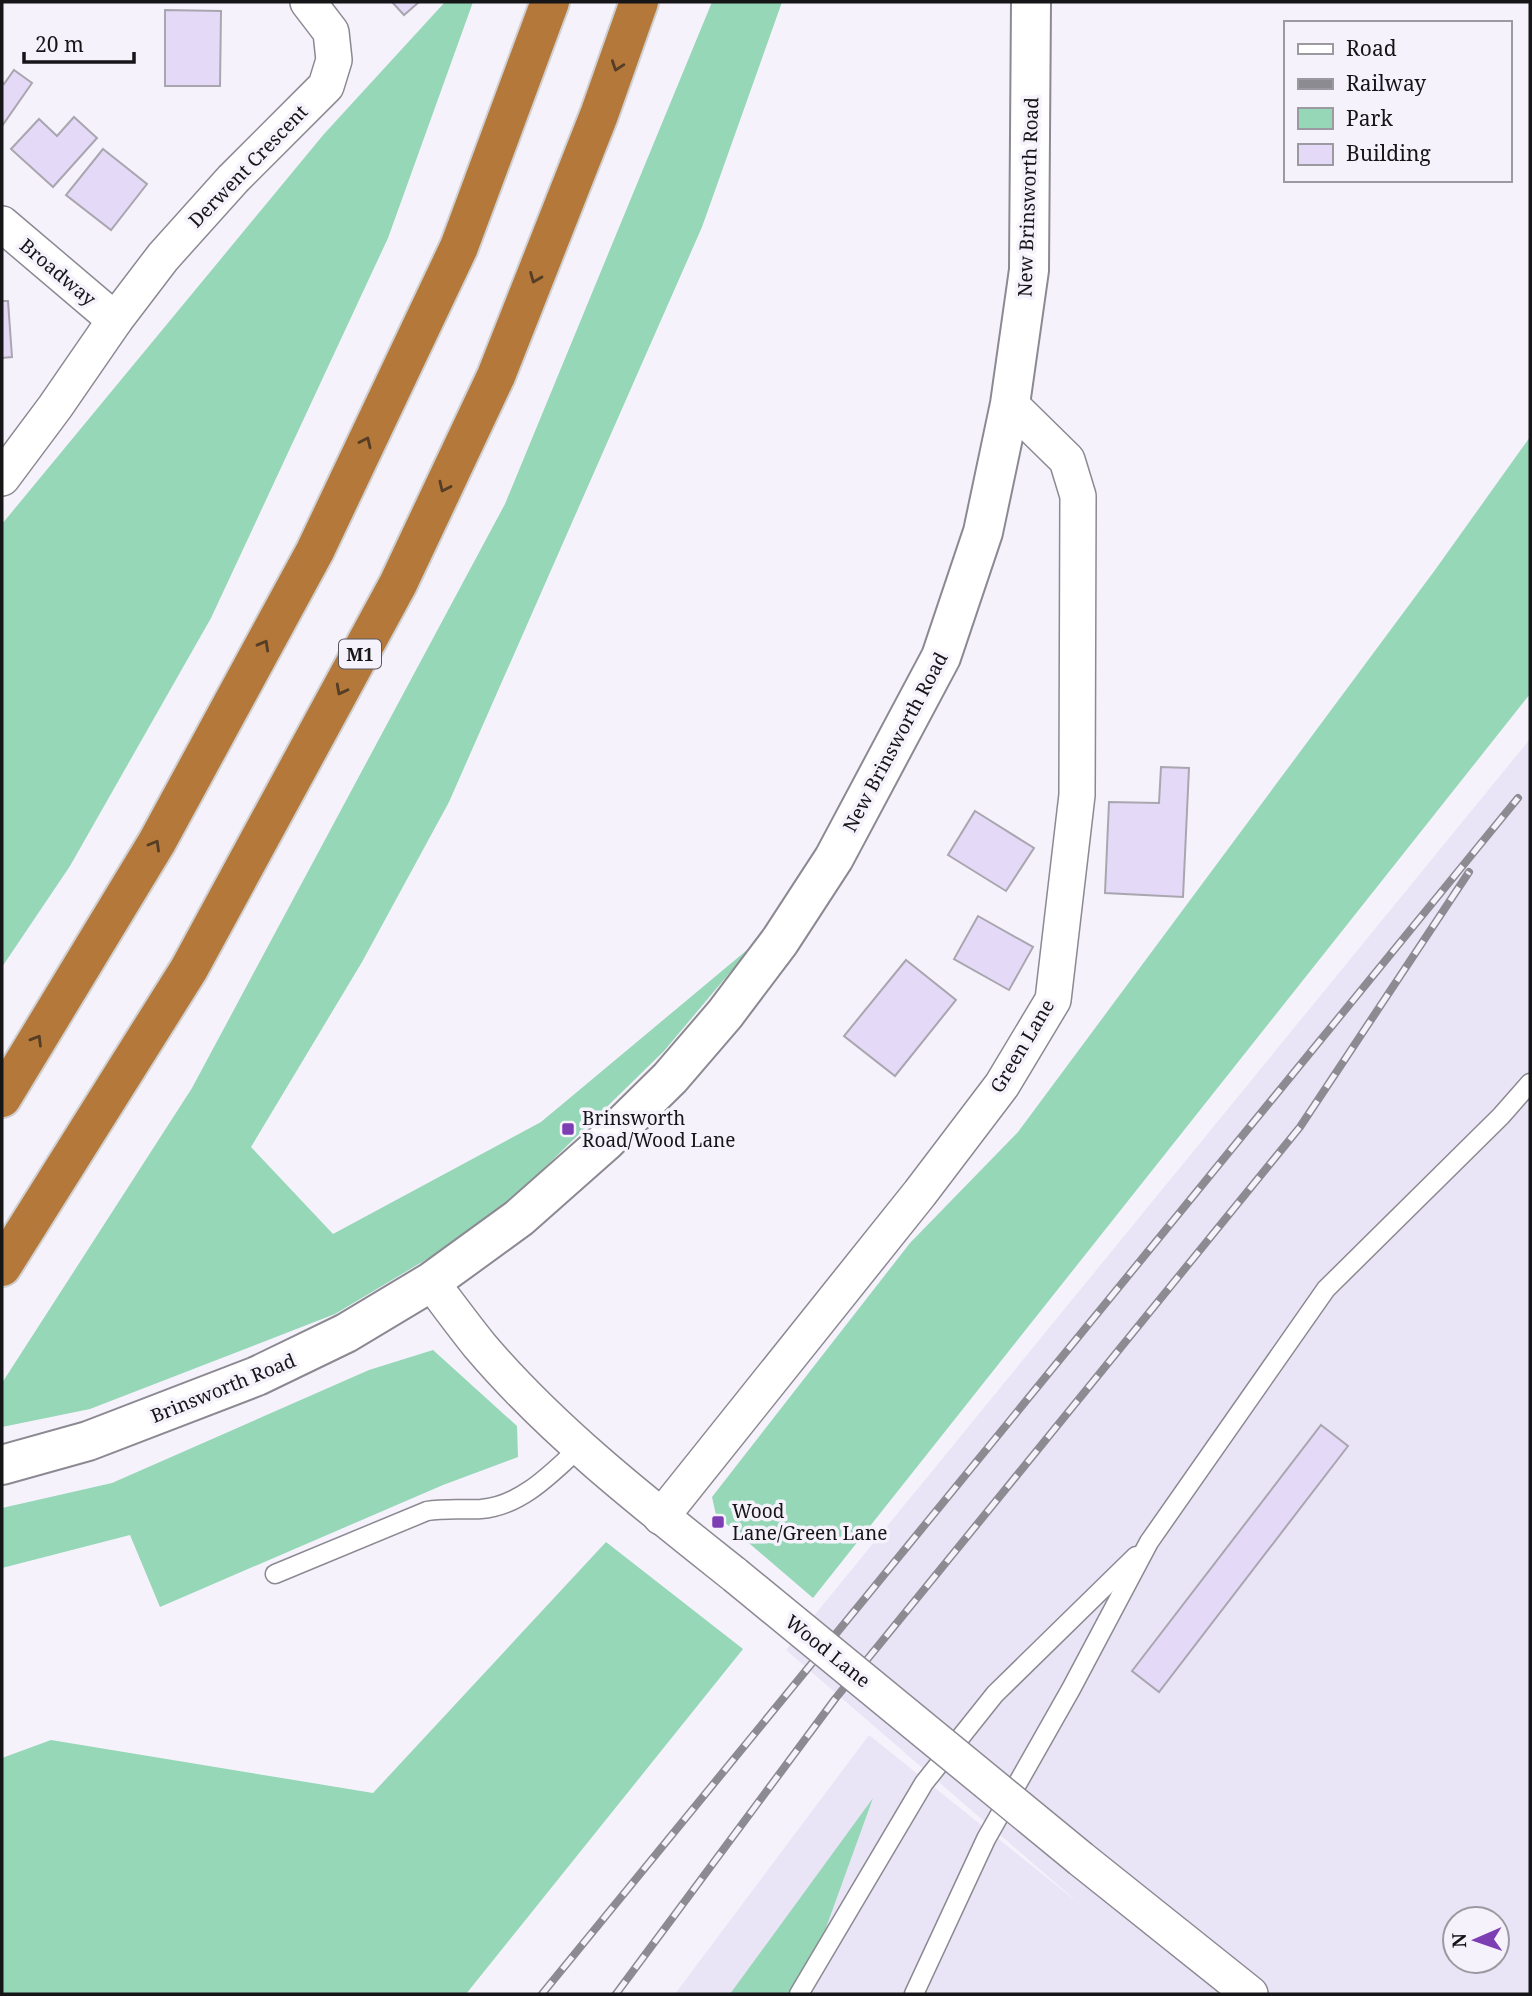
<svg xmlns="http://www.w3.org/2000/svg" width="1532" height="1996" font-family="'Noto Serif',serif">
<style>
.built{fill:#eae5f6;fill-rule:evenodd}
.green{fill:#95d7b6}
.building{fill:#e4daf8;stroke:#a9a6af;stroke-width:2}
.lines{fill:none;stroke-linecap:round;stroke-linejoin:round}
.service-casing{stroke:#8c8992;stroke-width:21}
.minor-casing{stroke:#8c8992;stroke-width:38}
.secondary-casing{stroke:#8c8992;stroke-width:42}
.motorway-casing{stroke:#d0d0d1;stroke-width:42}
.service{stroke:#fff;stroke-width:18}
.minor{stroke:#fff;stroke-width:35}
.secondary{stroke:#fff;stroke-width:38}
.motorway{stroke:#b3783a;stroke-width:38}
.rail-casing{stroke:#8d8b92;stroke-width:8}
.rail{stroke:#f5f2fc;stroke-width:5;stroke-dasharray:16;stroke-linecap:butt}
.minor-bridge-casing{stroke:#8c8992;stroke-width:38;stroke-linecap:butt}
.minor-bridge{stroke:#fff;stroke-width:35}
.oneway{stroke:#553d26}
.poi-dot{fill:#7e3eb3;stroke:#f5f2fc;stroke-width:2.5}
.labels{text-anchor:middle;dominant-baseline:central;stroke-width:7;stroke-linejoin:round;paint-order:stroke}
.shield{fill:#f5f2fc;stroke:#59575c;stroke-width:2}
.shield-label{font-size:18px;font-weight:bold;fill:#161518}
.street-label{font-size:19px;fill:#161518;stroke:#f5f2fc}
.poi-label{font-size:19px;fill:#161518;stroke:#f5f2fc;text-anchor:start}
</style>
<rect width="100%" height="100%" fill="#f5f2fc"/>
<path class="built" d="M1530,739V1994H675L869,1735L1081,1905L786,1650ZM1455,1919H1497V1961H1455Z"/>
<g class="green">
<path d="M445,2H473L388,238L211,618L70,866L2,967V524L324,134Z"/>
<path d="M712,2H782L702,227L449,802L362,962L251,1147L333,1234L541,1122L753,945L664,1051L489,1222L335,1314L90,1409L2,1427V1383L192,1088L505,504Z"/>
<path d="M1530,437V694L813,1598L716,1515L712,1497L910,1243L1018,1132L1435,570Z"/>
<path d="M433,1350L517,1426L518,1457L443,1485L160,1607L130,1535L2,1568V1508L112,1483L369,1370Z"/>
<path d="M606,1542L743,1649L466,1994H2V1758L51,1740L373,1793Z"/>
<path d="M873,1798L802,1994H730Z"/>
</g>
<g class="building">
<path d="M392,2H419L404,15Z"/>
<path d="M165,10L221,11L220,86H165Z"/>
<path d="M14,70L32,83L2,126V82L4,84Z"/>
<path d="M74,117L97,138L53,187L11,149L39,119L57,136Z"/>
<path d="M103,149L147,184L111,230L66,195Z"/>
<path d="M2,301H8L12,357L2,358Z"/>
<path d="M1161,767L1189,768L1183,897L1105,893L1109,802L1159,803Z"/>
<path d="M975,811L1034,848L1006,891L948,855Z"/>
<path d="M978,916L1033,947L1009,990L954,959Z"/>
<path d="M906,960L956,1000L895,1076L844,1036Z"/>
<path d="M1321,1425L1348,1446L1159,1692L1132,1671Z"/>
</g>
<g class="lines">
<defs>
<g id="service">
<path d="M275,1574L427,1511C445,1508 462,1510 481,1509C521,1506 552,1473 580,1447"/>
<path d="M799,1994L924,1783L995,1694L1136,1556"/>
<path d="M914,1994L986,1839L1071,1689L1149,1542L1326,1289L1501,1116L1530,1083"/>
</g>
<g id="minor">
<path d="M2,224L115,320"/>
<path d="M2,478L55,407L115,320L163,257L233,179L326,86L334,60L331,32L308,2"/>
<path d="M431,1282C447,1303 463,1325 480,1346C553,1432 647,1505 735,1575"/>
<path d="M661,1517L920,1193L1002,1085L1053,1000L1077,795L1078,496L1067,460L1010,404"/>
<path d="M1081,1859L1250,1994"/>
</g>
<path id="secondary" d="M2,1465L88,1441L257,1376L346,1333L431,1282L519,1218L606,1141L670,1078L725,1014L780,941L834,858L941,657L983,532L1010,404L1029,270L1031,2"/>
<g id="motorway">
<path d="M2,1098L157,842L315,551L459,247L550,2"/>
<path d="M2,1267L189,969L398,584L496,376L599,115L639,2"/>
</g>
</defs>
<use href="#service" class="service-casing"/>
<use href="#minor" class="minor-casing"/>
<use href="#secondary" class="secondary-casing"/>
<use href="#motorway" class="motorway-casing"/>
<use href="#service" class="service"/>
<use href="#minor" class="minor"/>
<use href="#secondary" class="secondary"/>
<use href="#motorway" class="motorway"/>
<defs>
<g id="rail">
<path d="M542,1994L1518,798"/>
<path d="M616,1994L835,1699L1300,1127L1469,872"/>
</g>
</defs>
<use href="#rail" class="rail-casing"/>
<use href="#rail" class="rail"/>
<defs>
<path id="minor-bridge" d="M735,1575L1081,1859"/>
</defs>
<use href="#minor-bridge" class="minor-bridge-casing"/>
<use href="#minor-bridge" class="minor-bridge"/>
</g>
<defs><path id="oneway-chevron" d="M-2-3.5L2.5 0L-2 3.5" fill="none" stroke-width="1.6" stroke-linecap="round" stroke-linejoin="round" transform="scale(1.75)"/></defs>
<g class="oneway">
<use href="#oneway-chevron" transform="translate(617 66) rotate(109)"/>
<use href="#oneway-chevron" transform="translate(535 278) rotate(112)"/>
<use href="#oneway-chevron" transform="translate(366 442) rotate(-65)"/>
<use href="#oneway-chevron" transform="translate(444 487) rotate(115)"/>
<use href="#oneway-chevron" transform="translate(264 645) rotate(-61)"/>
<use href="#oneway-chevron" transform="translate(341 690) rotate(118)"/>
<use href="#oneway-chevron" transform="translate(155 845) rotate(-60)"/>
<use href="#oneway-chevron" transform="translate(37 1040) rotate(-59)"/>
</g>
<g class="poi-dot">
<rect x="561" y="1122" width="14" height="14" rx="3.5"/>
<rect x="711" y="1515" width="14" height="14" rx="3.5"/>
</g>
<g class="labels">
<rect class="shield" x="339" y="639.5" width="42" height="29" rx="5"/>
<g class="shield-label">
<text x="360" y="654">M1</text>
</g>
<g class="street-label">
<text transform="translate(248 166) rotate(-46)">Derwent Crescent</text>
<text transform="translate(1028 197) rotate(-88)">New Brinsworth Road</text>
<text transform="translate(58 272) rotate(40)">Broadway</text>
<text transform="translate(895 742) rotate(-62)">New Brinsworth Road</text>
<text transform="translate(1022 1046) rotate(-59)">Green Lane</text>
<text transform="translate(223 1388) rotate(-22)">Brinsworth Road</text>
<text transform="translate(828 1651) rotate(39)">Wood Lane</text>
</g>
<g class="poi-label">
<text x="582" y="1118">Brinsworth<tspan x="582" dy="22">Road/Wood Lane</tspan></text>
<text x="732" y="1511">Wood<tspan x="732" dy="22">Lane/Green Lane</tspan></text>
</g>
</g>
<rect width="1532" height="1996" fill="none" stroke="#161518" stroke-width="7"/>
<rect x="1284" y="21" width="228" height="161" fill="#f5f2fc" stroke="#9c9aa1" stroke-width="2"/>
<rect x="1298" y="44" width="35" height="10" fill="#ffffff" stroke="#9c9aa1" stroke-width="2"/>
<text x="1346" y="56" font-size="21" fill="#161518">Road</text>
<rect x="1298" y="79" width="35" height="10" fill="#8d8b92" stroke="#9c9aa1" stroke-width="2"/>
<text x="1346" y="91" font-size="21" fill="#161518">Railway</text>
<rect x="1298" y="108" width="35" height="21" fill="#95d7b6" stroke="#9c9aa1" stroke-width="2"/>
<text x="1346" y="126" font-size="21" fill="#161518">Park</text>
<rect x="1298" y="144" width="35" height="21" fill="#e4daf8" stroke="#9c9aa1" stroke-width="2"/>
<text x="1346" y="161" font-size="21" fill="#161518">Building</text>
<g transform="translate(1476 1940) rotate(268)"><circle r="33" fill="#f5f2fc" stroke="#9c9aa1" stroke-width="2"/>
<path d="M0-5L12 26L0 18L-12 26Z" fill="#7e3eb3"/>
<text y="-10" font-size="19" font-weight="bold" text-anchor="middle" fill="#161518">N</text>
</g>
<path d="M24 52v10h110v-10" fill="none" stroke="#161518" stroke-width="3.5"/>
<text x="35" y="52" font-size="21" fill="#161518" stroke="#f5f2fc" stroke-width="5" paint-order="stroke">20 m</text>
</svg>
